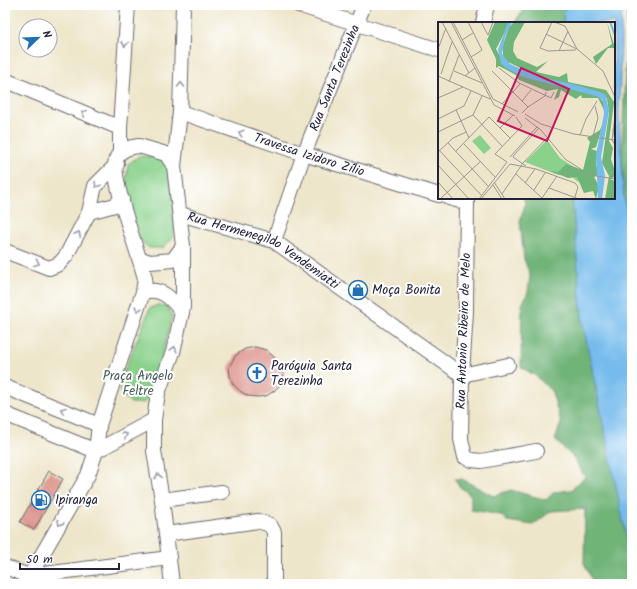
<svg xmlns="http://www.w3.org/2000/svg" width="637" height="589" font-family="Kalam,sans-serif">
<style>
.green{fill:#8ad28c;stroke:#567a64}
.forest{fill:#6fb478;stroke:#486b5a}
.water{fill:#75bbec;stroke:#4c6e94}
.building{fill:#dd958d}
.lines{fill:none;stroke-linecap:round;stroke-linejoin:round}
.minor-casing{stroke:#69676d;stroke-width:16}
.minor{stroke:#fff;stroke-width:14}
.oneway{stroke:#9c9ca7}
.labels{text-anchor:middle;dominant-baseline:central;stroke-width:4;stroke-linejoin:round;paint-order:stroke}
.street-label{font-size:13px;fill:#22223b;stroke:#fff}
.poi-label{font-size:13px;fill:#22223b;stroke:#fff;text-anchor:start}
.park-label{font-size:13px;fill:#466057;stroke:#fff}
.inset-river{fill:none;stroke:#75bbec;stroke-width:2}
.inset-road{fill:none;stroke:#9c9891;stroke-width:1}
.view{fill:#c2185b;fill-opacity:0.15;stroke:#c2185b;stroke-width:2}
.inset-edge{fill:none;stroke:#22223b;stroke-width:2}
</style>
<rect width="100%" height="100%" fill="#fff"/>
<filter id="ink" filterUnits="userSpaceOnUse"><feTurbulence type="fractalNoise" baseFrequency=".025" numOctaves="2"/><feDisplacementMap in="SourceGraphic" scale="8" xChannelSelector="R" yChannelSelector="G"/><feConvolveMatrix kernelMatrix="1 2 1 2 8 2 1 2 1" color-interpolation-filters="sRGB"/></filter>
<filter id="wash" filterUnits="userSpaceOnUse"><feTurbulence type="fractalNoise" baseFrequency=".012" numOctaves="4" result="noise"/><feDisplacementMap in="SourceGraphic" scale="16" xChannelSelector="R" yChannelSelector="G"/><feGaussianBlur stdDeviation="0.9" result="paint"/><feColorMatrix in="noise" values="0 0 0 0 0 0 0 0 0 0 0 0 0 0 0 0 0 1.4 0 .05"/><feComposite in="paint" operator="in"/></filter>
<g filter="url(#wash)">
<rect width="100%" height="100%" fill="#eee6ca"/>
<g class="green">
<path d="M139,156L154,157L166,163C170,178 179,226 172,239C170,242 165,245 163,248H149L139,239L130,210L126,181L128,164Z"/>
<path d="M158,305L167,306L172,316L152,396L143,403H131L122,395L119,384L150,308Z"/>
</g>
<g class="forest">
<path d="M527,5H580L581,23H514Z"/>
<path d="M626,5H632V243L631,215L624,201L622,152L625,65L628,39Z"/>
<path d="M524,198H584L632,520V584H594L584,563L585,509L551,511L533,525L507,521L501,515L471,510V495L460,487L455,479H462L493,496L511,490L546,500L554,492L571,490L585,477L573,457L555,440L561,423L552,392L536,376L521,367L522,305L528,292L530,275L524,259L520,221L525,205Z"/>
</g>
<path class="water" d="M564,5H622L619,115L624,198L632,238V565L582,320L572,198H614V23H563Z"/>
<g id="blocks">
<g class="building">
<path d="M255,347L266,350L274,357L284,375L281,384L274,391L266,396L257,397L248,396L240,391L233,384L230,376L229,367L236,355L245,349Z"/>
<path d="M49,471L63,479L34,530L20,522Z"/>
</g>
</g>
</g>
<g filter="url(#ink)">
<use href="#blocks" fill-opacity="0" stroke="#69676d" stroke-width="1"/>
<g class="lines">
<defs>
<g id="minor">
<path d="M298,5L439,50"/>
<path d="M483,23L487,5"/>
<path d="M5,80L120,128"/>
<path id="s1" d="M180,112L304,154L439,195"/>
<path d="M139,146L166,154L174,166L183,246L173,260L150,262L139,258C133,239 111,176 116,159C120,149 130,147 139,146Z"/>
<path d="M120,152V128L128,5"/>
<path d="M174,166L180,112L183,5"/>
<path d="M449,198L467,203"/>
<path d="M467,198L466,311L462,375L461,439L465,457L472,460L481,461L536,451"/>
<path d="M89,212L115,205L122,199"/>
<path id="s2" d="M180,214L274,241L462,375L508,365"/>
<path id="s3" d="M274,241L304,154L364,5"/>
<path d="M5,251L49,268L59,264L66,256L89,212L95,186L117,164"/>
<path d="M143,292C162,287 171,298 182,312"/>
<path d="M5,387L99,425"/>
<path d="M5,414L96,451"/>
<path d="M96,451L154,420"/>
<path d="M162,500L222,492"/>
<path d="M166,534L258,521L270,525L274,532V584"/>
<path d="M5,567L29,576L169,558"/>
<path d="M25,584L88,475L96,451L99,425L143,292L145,278L139,258"/>
<path d="M172,584L162,500L154,451V420L158,393L173,352L183,308V246"/>
</g>
</defs>
<use href="#minor" class="minor-casing"/>
<use href="#minor" class="minor"/>
</g>
<defs><path id="oneway-chevron" d="M-2-3.5L2.5 0L-2 3.5" fill="none" stroke-width="1.6" stroke-linecap="round" stroke-linejoin="round"/></defs>
<g class="oneway">
<use href="#oneway-chevron" transform="translate(125 44) rotate(94)"/>
<use href="#oneway-chevron" transform="translate(181 85) rotate(-89)"/>
<use href="#oneway-chevron" transform="translate(84 113) rotate(-157)"/>
<use href="#oneway-chevron" transform="translate(241 133) rotate(-161)"/>
<use href="#oneway-chevron" transform="translate(97 185) rotate(122)"/>
<use href="#oneway-chevron" transform="translate(78 234) rotate(-63)"/>
<use href="#oneway-chevron" transform="translate(37 263) rotate(21)"/>
<use href="#oneway-chevron" transform="translate(138 309) rotate(106)"/>
<use href="#oneway-chevron" transform="translate(174 349) rotate(-75)"/>
<use href="#oneway-chevron" transform="translate(63 410) rotate(-158)"/>
<use href="#oneway-chevron" transform="translate(125 435) rotate(-28)"/>
<use href="#oneway-chevron" transform="translate(158 476) rotate(-100)"/>
<use href="#oneway-chevron" transform="translate(60 523) rotate(120)"/>
</g>
</g>
<defs>
<symbol id="shop-ring" viewBox="-11 -11 22 22"><circle r="9.5" fill="#fff" stroke="#1f6fb2" stroke-width="1.5"/><path d="M-5-2.5h2.3a2.7 3.5 0 0 1 5.4 0H5L5.5 6h-11ZM-1.5-2.5h3a1.5 2.3 0 0 0-3 0Z" fill="#1f6fb2"/></symbol>
<symbol id="church-ring" viewBox="-11 -11 22 22"><circle r="9.5" fill="#fff" stroke="#1f6fb2" stroke-width="1.5"/><path d="M-1.2-6h2.4v3.5h3.3v2.4h-3.3V6h-2.4V-.1h-3.3v-2.4h3.3Z" fill="#1f6fb2"/></symbol>
<symbol id="fuel-ring" viewBox="-11 -11 22 22"><circle r="9.5" fill="#fff" stroke="#1f6fb2" stroke-width="1.5"/><path d="M-5.5-6h7V0h2V4h1.3V-2.5L3-4.5l.8-.8L6-3V5H2.5V1h-1V6h-7ZM-4.2-4.7v3.2H.2V-4.7Z" fill="#1f6fb2"/></symbol>
</defs>
<g fill-rule="evenodd">
<use href="#shop-ring" x="347" y="279" width="22" height="22"/>
<use href="#church-ring" x="246" y="362" width="22" height="22"/>
<use href="#fuel-ring" x="30" y="489" width="22" height="22"/>
</g>
<g class="labels">
<g class="street-label">
<text stroke="none"><textPath href="#s3" startOffset="174">Rua Santa Terezinha</textPath></text>
<text stroke="none"><textPath href="#s1" startOffset="136">Travessa Izidoro Zílio</textPath></text>
<text stroke="none"><textPath href="#s2" startOffset="92">Rua Hermenegildo Vendemiatti</textPath></text>
<text transform="translate(464 331) rotate(-88)">Rua Antonio Ribeiro de Melo</text>
</g>
<g class="poi-label">
<text x="372" y="290">Moça Bonita</text>
<text x="271" y="366">Paróquia Santa<tspan x="271" dy="15">Terezinha</tspan></text>
<text x="55" y="500">Ipiranga</text>
</g>
<g class="park-label">
<text x="138" y="376">Praça Angelo<tspan x="138" dy="15">Feltre</tspan></text>
</g>
</g>
<g transform="translate(438 22)">
<rect width="177" height="177" fill="#eee6ca"/>
<path d="M42,113L53,126L46,132L34,119ZM109,118L122,136L145,151L140,160L132,153H120L87,140Z" fill="#8ad28c"/>
<path d="M57,0H72L58,27L66,42L122,64L159,73L166,80L167,90L160,76H144L143,73L138,77L123,68L121,75L116,78L120,67L109,69L81,58L78,53L61,44L58,46V37L49,18ZM76,0H87L76,20L75,29L79,36L99,45L110,39L98,50L121,55L129,51L130,60L168,68L176,80L171,119L175,126L173,137L177,149L176,155L172,157L177,159L176,177H167L171,154L164,141L171,91L169,76L99,54L68,39L65,35V23L71,5ZM169,0L177,26H170L158,42L155,35L174,22ZM166,99L158,125L153,127L159,129L158,143L162,152L156,155L161,164L158,177L155,169L146,171L139,155L130,156L112,149L120,150L128,142L145,148L152,120L149,116L162,108Z" fill="#6fb478"/>
<path d="M70,0H74L67,15L64,32L72,42L98,54L138,63L165,71L168,74L171,89L163,135L167,154L164,177H160L158,133L166,92L165,78L158,74L85,55L68,46L63,41L60,28Z" fill="#75bbec"/>
<path class="inset-river" d="M172,0L177,13"/>
<path class="inset-road" d="M4,0L31,51M13,0L56,83L77,94M15,0L55,77L80,90M30,0L44,28L33,35M43,0L50,13L55,0M114,0L102,26L110,29L138,28M116,0L127,4L139,27M108,12L139,27L165,49L177,75M24,18L35,11M0,27L8,6M121,29L130,9M61,46L81,61L113,76L116,70M16,49L44,61M54,49L90,85M3,52L14,20M0,54L52,77M27,54L37,46M11,60L21,33M0,76L25,65M84,79L93,68M64,82L82,62M18,88L31,116M84,91L90,85L107,74L108,70M87,92L103,102L136,112L176,118M35,93L64,124M177,94L174,118L177,123M87,96L103,108L127,137L152,153L177,157M0,97L26,84L33,69M62,106L75,93M175,107L177,119M0,110L35,93L44,74M142,113L148,97L159,79M155,114L160,96L157,84M10,121L50,164M26,122L57,155M0,127L44,174M18,129L51,95L72,116M0,130L15,116L28,110M72,135L99,105M0,143L31,177M88,144L75,135L76,133L101,106M78,152L105,177M0,160L15,177M56,160L67,177M87,161L97,147M55,163L64,177M111,166L141,177M96,168L107,151M64,172L85,141L109,116M104,176L119,154M2,177L43,139M41,177L69,140L57,132L84,104L78,95M43,177L72,142L98,147L137,161L140,165L137,175"/>
<path class="view" d="M83,46L131,67L109,119L60,99Z"/>
<rect width="177" height="177" class="inset-edge"/>
</g>
<rect width="637" height="589" fill="none" stroke="#fff" stroke-width="20"/>
<g transform="translate(38 38) rotate(67)"><circle r="19" fill="#ffffff" stroke="#a7a7b1"/>
<path d="M0-3L7 15L0 10L-7 15Z" fill="#1f6fb2"/>
<text y="-6" font-size="11" font-weight="bold" text-anchor="middle" fill="#22223b">N</text>
</g>
<path d="M20 563v6h99v-6" fill="none" stroke="#22223b" stroke-width="2"/>
<text x="26" y="563" font-size="12" fill="#22223b" stroke="#ffffff" stroke-width="3" paint-order="stroke">50 m</text>
</svg>
